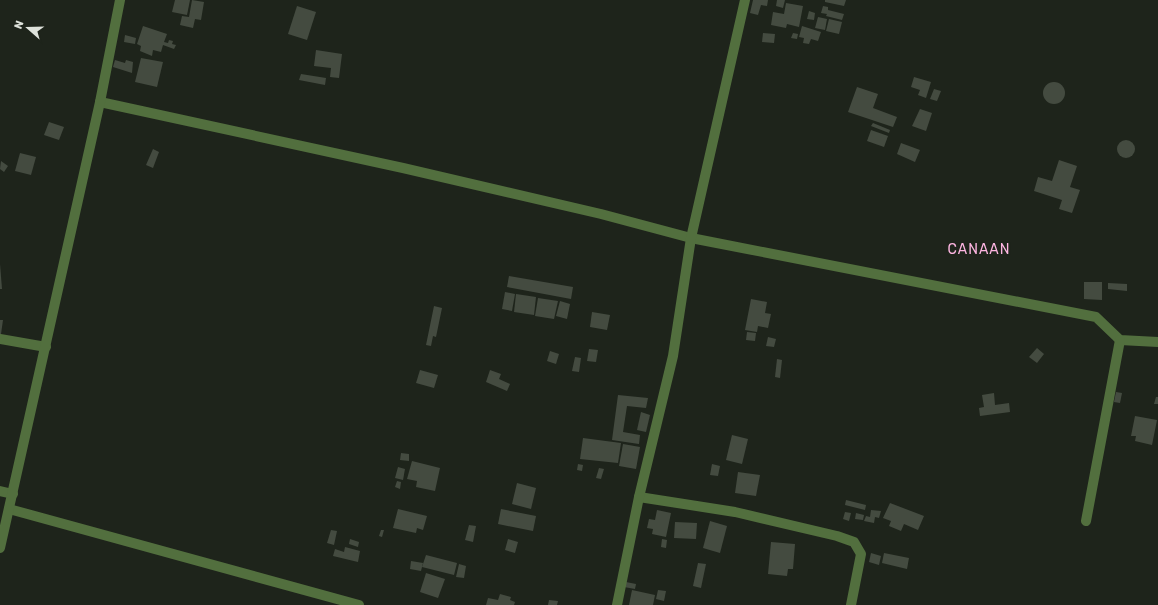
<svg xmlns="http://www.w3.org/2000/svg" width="1158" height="605" font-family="Rubik,sans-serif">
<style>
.building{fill:#444b40}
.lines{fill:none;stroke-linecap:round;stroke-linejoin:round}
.minor{stroke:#526f3e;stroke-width:10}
.labels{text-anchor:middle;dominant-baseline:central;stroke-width:4;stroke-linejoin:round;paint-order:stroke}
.quarter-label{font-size:14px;letter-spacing:1px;fill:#fdb5e1;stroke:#1e241b}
</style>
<rect width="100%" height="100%" fill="#1e241b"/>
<g class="building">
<path d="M175,0H190L187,15L172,12Z"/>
<path d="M192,0L204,2L201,20L195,19L193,28L180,25L182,16L189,17Z"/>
<path d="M753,0H768L767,6L761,5L758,15L750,13Z"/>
<path d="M777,0H785L783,8L776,6Z"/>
<path d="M825,0H846L844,6L825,2Z"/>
<path d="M786,3L803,6L799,27L787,24L786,28L771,25L773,12L784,14Z"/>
<path d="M297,6L316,12L307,40L288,34Z"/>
<path d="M823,6L828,7V10L844,14L842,20L826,16L827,14L821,13Z"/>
<path d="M809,11L815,13L814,20L807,19Z"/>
<path d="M818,17L827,19L825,30L815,28Z"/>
<path d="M829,19L842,22L839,34L826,31Z"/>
<path d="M143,26L167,34L164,42L168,43L169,40L173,41L172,44L176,45L174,49L163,45L161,52L153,50L152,56L140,51L141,46L137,44Z"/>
<path d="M802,26L821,32L818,41L811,39L809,44L803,43L804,38L799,37Z"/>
<path d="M763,33L775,34L774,43L762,42Z"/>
<path d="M793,33L798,34L797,39L791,38Z"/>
<path d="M125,35L136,38L135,44L124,42Z"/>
<path d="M316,50L342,54L339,78L330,77L331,68L314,66Z"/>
<path d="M141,58L163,62L157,87L135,82Z"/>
<path d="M115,60L125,63L126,60L133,62L132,73L113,67Z"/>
<path d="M301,74L326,78L325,85L299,80Z"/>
<path d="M914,77L931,82L926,98L918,95L920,90L911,87Z"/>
<circle cx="1054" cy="93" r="11"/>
<path d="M857,87L878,94L873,108L897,117L893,127L848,112Z"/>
<path d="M934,89L941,91L937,101L930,99Z"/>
<path d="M920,109L932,113L926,131L912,126Z"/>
<path d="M49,122L64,127L59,140L44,135Z"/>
<path d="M873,123L890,130L889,133L871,126Z"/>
<path d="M871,130L888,136L884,147L867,141Z"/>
<circle cx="1126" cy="149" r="9"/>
<path d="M901,143L920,150L915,162L897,154Z"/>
<path d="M153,149L159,152L153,168L146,165Z"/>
<path d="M20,153L36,157L31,175L15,171Z"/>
<path d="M1059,160L1077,166L1070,187L1080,190L1072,213L1059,209L1062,200L1034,191L1038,177L1052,181Z"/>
<path d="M1,161L8,166L4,172L0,169Z"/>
<path d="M0,264L2,289H0Z"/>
<path d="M509,276L573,287L571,299L507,287Z"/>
<path d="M1084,282H1102V300L1084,299Z"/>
<path d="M1108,283L1127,284V291L1108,289Z"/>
<path d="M505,292L515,294L512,311L502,309Z"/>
<path d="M516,294L536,297L534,315L514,312Z"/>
<path d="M538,298L558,301L554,319L535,316Z"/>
<path d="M751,299L767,302L765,313L771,314L768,328L758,326L757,332L745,330Z"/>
<path d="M560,301L570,304L567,319L556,316Z"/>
<path d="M434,306L442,308L436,337L433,336L431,346L426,345Z"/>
<path d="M592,312L610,315L607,330L590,327Z"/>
<path d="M0,320H3L1,334H0Z"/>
<path d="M747,332L756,333L755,341L746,340Z"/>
<path d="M768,337L776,339L774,347L766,346Z"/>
<path d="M1037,348L1044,354L1037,363L1029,357Z"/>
<path d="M589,349L598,350L596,362L587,361Z"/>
<path d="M550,351L559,354L556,364L547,361Z"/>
<path d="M575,357L581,358L579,372L572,371Z"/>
<path d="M777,359L782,360L780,378L775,377Z"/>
<path d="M420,370L438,375L434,388L416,383Z"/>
<path d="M490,370L501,374L499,379L510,384L507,391L486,382Z"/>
<path d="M1116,392L1122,393L1120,403L1114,402Z"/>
<path d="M994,393L995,405L1009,403L1010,412L980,416L979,408L984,407L982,395Z"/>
<path d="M618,395L648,398L646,408L627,406L623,432L640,435L639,444L612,440Z"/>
<path d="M1156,397H1158V404H1154Z"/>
<path d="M641,412L650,415L646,432L637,430Z"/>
<path d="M1135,416L1157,420L1152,445L1135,441L1136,436H1131Z"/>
<path d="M732,435L748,439L742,464L726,460Z"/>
<path d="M583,438L621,443L618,463L580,459Z"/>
<path d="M623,444L640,447L636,469L619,466Z"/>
<path d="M401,453L409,454V461L400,460Z"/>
<path d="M412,461L440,468L435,491L416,487L417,481L407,479Z"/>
<path d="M578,464L583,465L582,471L577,470Z"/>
<path d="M712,464L720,466L718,476L710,475Z"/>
<path d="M398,467L405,469L403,480L395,478Z"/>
<path d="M599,468L604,469L601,479L596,478Z"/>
<path d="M738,472L760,475L756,496L735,493Z"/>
<path d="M397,481L401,482L400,489L395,487Z"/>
<path d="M517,483L536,488L531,509L512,504Z"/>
<path d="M846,500L866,505L865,510L845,505Z"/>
<path d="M890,503L924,516L918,530L904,524L901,531L889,526L891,521L883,518Z"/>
<path d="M398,509L427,516L423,530L417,528L416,533L393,528Z"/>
<path d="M501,509L536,516L533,531L498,524Z"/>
<path d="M657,510L671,513L666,537L652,534L653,529L647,528L649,519L655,520Z"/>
<path d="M871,510L881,511L879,518L875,517L874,523L864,521L866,516L870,517Z"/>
<path d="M845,512L851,513L849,521L843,519Z"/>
<path d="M856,513L864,515L863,520L855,519Z"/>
<path d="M710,521L727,526L720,553L703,548Z"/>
<path d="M675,522L697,523L696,539L674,538Z"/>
<path d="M469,525L476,526L473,542L465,540Z"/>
<path d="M331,530L337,531L334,545L327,543Z"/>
<path d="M381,530H384L382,537L379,536Z"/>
<path d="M350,539L359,542L358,547L349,544Z"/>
<path d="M508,539L518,542L515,553L505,550Z"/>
<path d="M662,539L667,540L666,548L661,547Z"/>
<path d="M771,542L795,544L793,569H788L787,576L768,574Z"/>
<path d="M345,547L360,551L358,562L333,556L335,549L344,552Z"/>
<path d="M871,553L881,556L879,565L869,562Z"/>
<path d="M884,553L909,558L907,569L882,563Z"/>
<path d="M426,555L457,563L454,575L422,567Z"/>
<path d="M411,561L423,563L421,571L410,569Z"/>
<path d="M698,563L706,564L701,588L693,586Z"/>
<path d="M459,564L466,566L464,578L456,577Z"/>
<path d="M426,573L445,579L438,598L420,592Z"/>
<path d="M626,582L636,584L635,589L624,587Z"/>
<path d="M632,590L655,595L653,605H629Z"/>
<path d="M658,590L666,591L664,601L656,599Z"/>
<path d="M500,594L511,597L510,600L515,602L514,605H486L488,598L498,600Z"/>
<path d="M549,600L558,601L557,605H548Z"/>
</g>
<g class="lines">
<g class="minor">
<path d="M100,102L403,168L601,214L691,238L1096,317L1120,340L1158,342"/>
<path d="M0,339L46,347"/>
<path d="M0,491L13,494"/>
<path d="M639,497L735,512L837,536L854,542L861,554L851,605"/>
<path d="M9,509L359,605"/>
<path d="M1086,521L1120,340"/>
<path d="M0,548L100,102L120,0"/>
<path d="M617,605L639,497L673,356L691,238L745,0"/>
</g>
</g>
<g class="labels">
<g class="quarter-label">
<text x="979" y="249">CANAAN</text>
</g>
</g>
<g transform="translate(28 28) rotate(290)" stroke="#1e241b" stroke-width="3" paint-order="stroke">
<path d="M0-3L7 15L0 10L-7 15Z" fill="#dee2db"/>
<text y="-6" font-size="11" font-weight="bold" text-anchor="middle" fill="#dee2db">N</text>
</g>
</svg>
